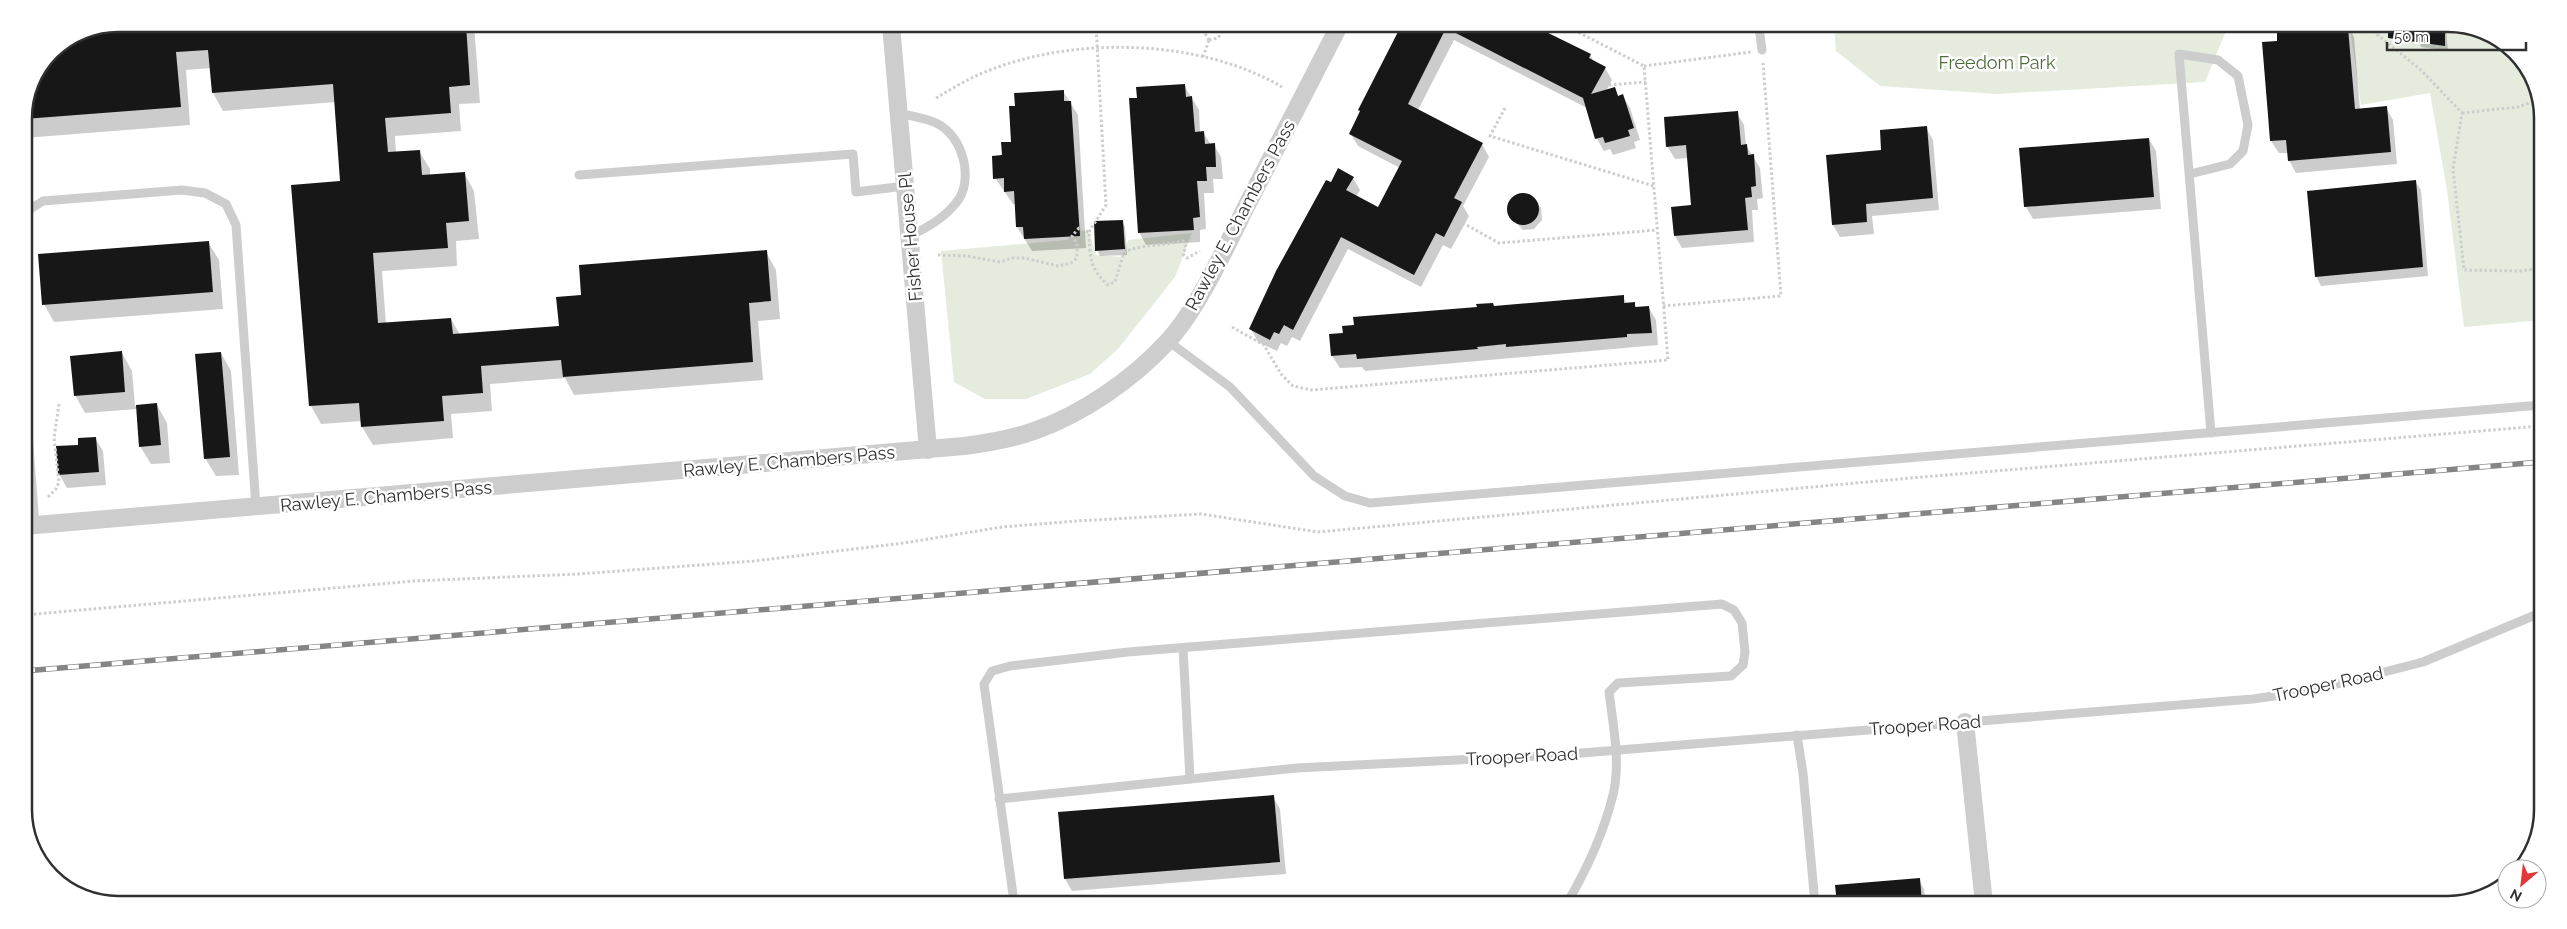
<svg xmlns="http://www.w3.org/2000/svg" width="2567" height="929" font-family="Raleway,sans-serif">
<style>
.green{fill:#e5ecde}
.shadow{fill:#0003}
.building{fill:#171717}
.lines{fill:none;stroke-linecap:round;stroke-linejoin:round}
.path{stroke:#cdcdcd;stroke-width:3;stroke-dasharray:2.5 2.5;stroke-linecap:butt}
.lane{stroke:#cdcdcd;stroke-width:9}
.street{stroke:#cdcdcd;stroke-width:18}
.rail-casing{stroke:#858585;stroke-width:5.5}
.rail{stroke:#fff;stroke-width:4;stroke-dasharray:11;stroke-linecap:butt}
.labels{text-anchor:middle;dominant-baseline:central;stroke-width:5;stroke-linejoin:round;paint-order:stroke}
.park-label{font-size:18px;fill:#506b3d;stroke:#fff}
.street-label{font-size:18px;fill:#303030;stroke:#fff}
.rim{fill:none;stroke:#303030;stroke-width:2.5}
</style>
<rect width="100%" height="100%" fill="#fff"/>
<g class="green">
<path d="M1834,27L2256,28L2226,31L2205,82L1997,94L1880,86L1836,51Z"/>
<path d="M2350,28L2478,29L2523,61L2543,112L2542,320L2464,327L2447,190L2430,93L2361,105Z"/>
<path d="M1079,228L1089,232L1096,255L1122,257L1128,240L1192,233L1175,277L1118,349L1090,374L1026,399H985L954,382L941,251L1067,240Z"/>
</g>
<g class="shadow">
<path d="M119,24H474L480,103L459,104L461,131L395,136L396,153L419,151L430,169V175L464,173L474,191L479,239L456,241L457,266L382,271L386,324L451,319L460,335L560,327L583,296L766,252L776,270L780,319L758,321L763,380L574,395L565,378L490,384L492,411L451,414L453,438L373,445L362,427V421L321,424L311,406L292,186L342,182L336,102L223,111L213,93L211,68L186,70L190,125L24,138V113L52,51L83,31Z"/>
<path d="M1138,26H1168L1141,30Z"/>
<path d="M1402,26L1535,27L1590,55L1594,62L1605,68L1612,80L1606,91L1614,89L1619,97L1623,96L1630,108L1640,140L1634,142L1636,148L1613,155L1610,149L1604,151L1597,139L1587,108L1454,40L1418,110L1482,144L1489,157L1463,206L1469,216L1451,249L1443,245L1421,287L1348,249L1300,341L1292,337L1287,346L1281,343L1277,351L1258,342L1251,329L1331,184L1353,178L1360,190L1356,197L1379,209L1400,168L1358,146L1350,133Z"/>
<path d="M2297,28H2349L2354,37L2360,109L2386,108L2393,120L2397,164L2296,173L2289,160L2288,153H2279L2271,141L2263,43L2279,42Z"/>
<path d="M2415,29H2446L2448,51L2421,47Z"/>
<path d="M1184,85L1199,110L1200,132H1203L1211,145H1214L1221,157L1223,179H1213L1214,193H1204L1206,229L1200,230V242L1146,245L1139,232L1138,99Z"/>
<path d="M1063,91L1078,115L1086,248L1032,251L1017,227L1016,204H1013L995,178L1003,156L1012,143Z"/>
<path d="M1737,113L1744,125L1746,145L1760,168L1763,198L1757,199L1758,210H1752L1754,242L1682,248L1675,236L1673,208L1692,207L1688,158L1675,159L1667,146Z"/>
<path d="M1926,128L1933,140L1939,210L1872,216L1874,234L1840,237L1833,225Z"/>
<path d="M2149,139L2156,151L2161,209L2033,219L2026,207L2020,149Z"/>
<path d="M2415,181L2421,190L2428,276L2321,286L2316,276Z"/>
<path d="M1528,194L1541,208L1542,220L1534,229L1523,230L1510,216L1509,204L1516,195Z"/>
<path d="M1122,221L1125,227L1127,255L1100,256L1097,250Z"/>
<path d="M208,242L219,260L223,309L54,322L44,304Z"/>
<path d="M1623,296L1627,304L1634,303L1637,308H1649L1656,320L1658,345L1365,371L1362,367L1340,368L1332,356L1331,335L1494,307Z"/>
<path d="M122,353L132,371L135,406L157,405L167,423L170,463L151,464L140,446L137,409L85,413L75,395Z"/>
<path d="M221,353L231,371L239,475L216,476L205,458Z"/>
<path d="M95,438L103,451L106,485L67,488L59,474L79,446Z"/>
<path d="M1273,797L1280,809L1286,874L1072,891L1065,879Z"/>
<path d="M1919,880L1924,889L1926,904H1839Z"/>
</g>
<g class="building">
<path d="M119,24H341L342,31L401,26V24H466L470,85L449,87L451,113L385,118L388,152L420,150L422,175L465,172L469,221L446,223L448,248L373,253L378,323L451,318L453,334L559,326L556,297L581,295L579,265L767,250L771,301L749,303L753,362L563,377L561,360L481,366L483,393L442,396L444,421L361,427L359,403L309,406L291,185L340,181L333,84L212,93L208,50L176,52L181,107L24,119V113L52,51L83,31Z"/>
<path d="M1401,26L1536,27L1591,54L1589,58L1606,67L1591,94L1615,87L1618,96L1623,94L1634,128L1628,130L1630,136L1605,143L1603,137L1595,139L1583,98L1446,28L1408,104L1483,143L1454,198L1462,202L1444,237L1436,233L1414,275L1341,237L1293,330L1284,325L1279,334L1274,332L1270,340L1249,329L1276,271L1326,180L1331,182L1338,168L1354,177L1346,190L1378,207L1402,161L1349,134L1360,111L1358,110Z"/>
<path d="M2277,28H2348L2355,109L2387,106L2391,152L2288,161L2286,140L2270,141L2268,115L2262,42L2277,41Z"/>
<path d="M2388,29H2445V46L2388,38Z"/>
<path d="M1185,84L1186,97L1192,96L1195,132L1204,131L1205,144L1215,143L1216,167H1206L1207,181H1197L1200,217L1193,218L1194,230L1138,233L1129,98H1137L1136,87Z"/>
<path d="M1064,90V101H1071L1080,236L1024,239L1023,227H1016L1014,191L1004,192V178L993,179L992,156L1002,155L1001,142H1011L1009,106H1015L1014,93Z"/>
<path d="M1738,111L1741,145L1747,144L1748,155L1754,154L1756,186L1751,187L1752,197L1745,198L1748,230L1674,236L1671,207L1691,205L1686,145L1666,147L1664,117Z"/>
<path d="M1927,126L1933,198L1866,204L1867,222L1832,225L1826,155L1881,150L1880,130Z"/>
<path d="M2149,138L2154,197L2024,207L2019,148Z"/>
<path d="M2416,180L2423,267L2315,277L2307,191Z"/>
<circle cx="1523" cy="209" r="16"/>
<path d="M1123,220L1125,249L1095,251L1094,221Z"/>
<path d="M209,241L213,292L42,305L38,254Z"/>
<path d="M1624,295V303L1635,302V307L1649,306L1652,333L1627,334V337L1506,347V344L1477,347L1478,349L1357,359L1356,354L1331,356L1329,334L1343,333L1342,326L1354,325L1353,317L1477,307L1476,304L1493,303L1494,306Z"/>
<path d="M122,351L125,392L74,396L70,356Z"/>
<path d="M221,352L230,457L204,459L195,354Z"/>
<path d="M157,403L161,445L139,447L136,405Z"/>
<path d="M96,437L99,472L58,475L56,446L78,445V438Z"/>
<path d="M1274,795L1280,862L1064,879L1058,812Z"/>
<path d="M1920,878L1922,904H1837L1835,885Z"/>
</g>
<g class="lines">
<g class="path">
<path d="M1207,26L1203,30L1209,40"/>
<path d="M1826,27L1831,30L1837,27"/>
<path d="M2369,28L2421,70L2462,113L2453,169L2464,270L2520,271L2542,268"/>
<path d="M1209,40L1218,38L1222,32L1221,26"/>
<path d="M1203,57L1209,40"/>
<path d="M1644,66L1751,52"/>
<path d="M1609,85L1646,82"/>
<path d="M936,98C953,88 971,77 990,70C1077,36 1201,39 1282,87"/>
<path d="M1505,108L1490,136L1654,186"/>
<path d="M2462,113L2518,107L2538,100"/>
<path d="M1454,218L1499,243L1657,230"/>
<path d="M1089,232L1106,205L1096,26"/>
<path d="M938,255L967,256L1000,262L1012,258H1025L1058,266L1071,263L1077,258V244L1072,236L1079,228L1089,232C1090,256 1089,268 1108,285L1115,282L1124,252C1143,244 1163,246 1183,241L1186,247L1183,254L1187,258L1200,251"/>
<path d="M1663,306L1781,296L1763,63"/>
<path d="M1232,327L1264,345L1281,374L1293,386L1311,390L1668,360L1644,66L1568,27"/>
<path d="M48,497L56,489L59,482L54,438L59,404"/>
<path d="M24,615L414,581L578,574L754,561L904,543L1002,527L1077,521L1201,514L1318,532L1922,477L2541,426"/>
</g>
<g class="lane">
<path d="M1759,27L1762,50"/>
<path d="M899,113C911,116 925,118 936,123C963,135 975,181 956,203C943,219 928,227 910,236"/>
<path d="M2190,174L2230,164L2243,151L2248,125L2238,76L2218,60L2179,54L2211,433"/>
<path d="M579,175L853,154L856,192L905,186"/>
<path d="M24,213L43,201L182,190L205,193L226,204L236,225L256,507"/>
<path d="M1168,341L1230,387L1314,476L1345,496L1370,503L2541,405"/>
<path d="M24,383L35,525"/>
<path d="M1183,648L1190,779"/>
<path d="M1797,735L1803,773L1815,904"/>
<path d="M999,799L1297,768L1557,755L2253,699L2314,690L2423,662L2540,613"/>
<path d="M1014,902L984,684L992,671L1010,666L1128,652L1722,604L1734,610L1742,623L1745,652L1743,665L1731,676L1618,683L1609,692C1613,725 1621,762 1613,795C1604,831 1586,871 1567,903"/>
</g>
<g class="street">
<path d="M891,25L928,450"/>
<path d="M24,526L964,446C988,443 1011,439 1034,431C1083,414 1133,379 1168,341C1200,306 1227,244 1249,201C1279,143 1309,84 1339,26"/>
<path d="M1965,722L1984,904"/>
</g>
<defs>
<path id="rail" d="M24,671L2541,462"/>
</defs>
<use href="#rail" class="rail-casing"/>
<use href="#rail" class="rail"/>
</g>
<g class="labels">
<g class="park-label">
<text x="1997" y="62">Freedom Park</text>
</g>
<g class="street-label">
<text transform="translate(1240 215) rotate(-62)">Rawley E. Chambers Pass</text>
<text transform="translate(910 237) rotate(-95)">Fisher House Pl</text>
<text transform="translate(789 461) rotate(-5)">Rawley E. Chambers Pass</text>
<text transform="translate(386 496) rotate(-5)">Rawley E. Chambers Pass</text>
<text transform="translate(2328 684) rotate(-12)">Trooper Road</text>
<text transform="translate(1925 725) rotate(-4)">Trooper Road</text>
<text transform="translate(1522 756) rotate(-3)">Trooper Road</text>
</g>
</g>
<path d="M0 0H2567V929H0ZM118 32H2448A86 86 0 0 1 2534 118V810A86 86 0 0 1 2448 896H118A86 86 0 0 1 32 810V118A86 86 0 0 1 118 32Z" fill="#fff" fill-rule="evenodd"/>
<path class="rim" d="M118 32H2448A86 86 0 0 1 2534 118V810A86 86 0 0 1 2448 896H118A86 86 0 0 1 32 810V118A86 86 0 0 1 118 32Z"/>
<g transform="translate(2522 884) rotate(208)"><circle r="24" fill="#ffffff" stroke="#acacac"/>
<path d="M0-4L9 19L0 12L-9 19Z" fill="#e23639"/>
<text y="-8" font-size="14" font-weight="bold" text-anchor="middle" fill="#303030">N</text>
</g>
<path d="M2387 42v8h139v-8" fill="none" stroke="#303030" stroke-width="2.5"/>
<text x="2394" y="42" font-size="15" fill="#303030" stroke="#ffffff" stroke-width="4" paint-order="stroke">50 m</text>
</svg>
